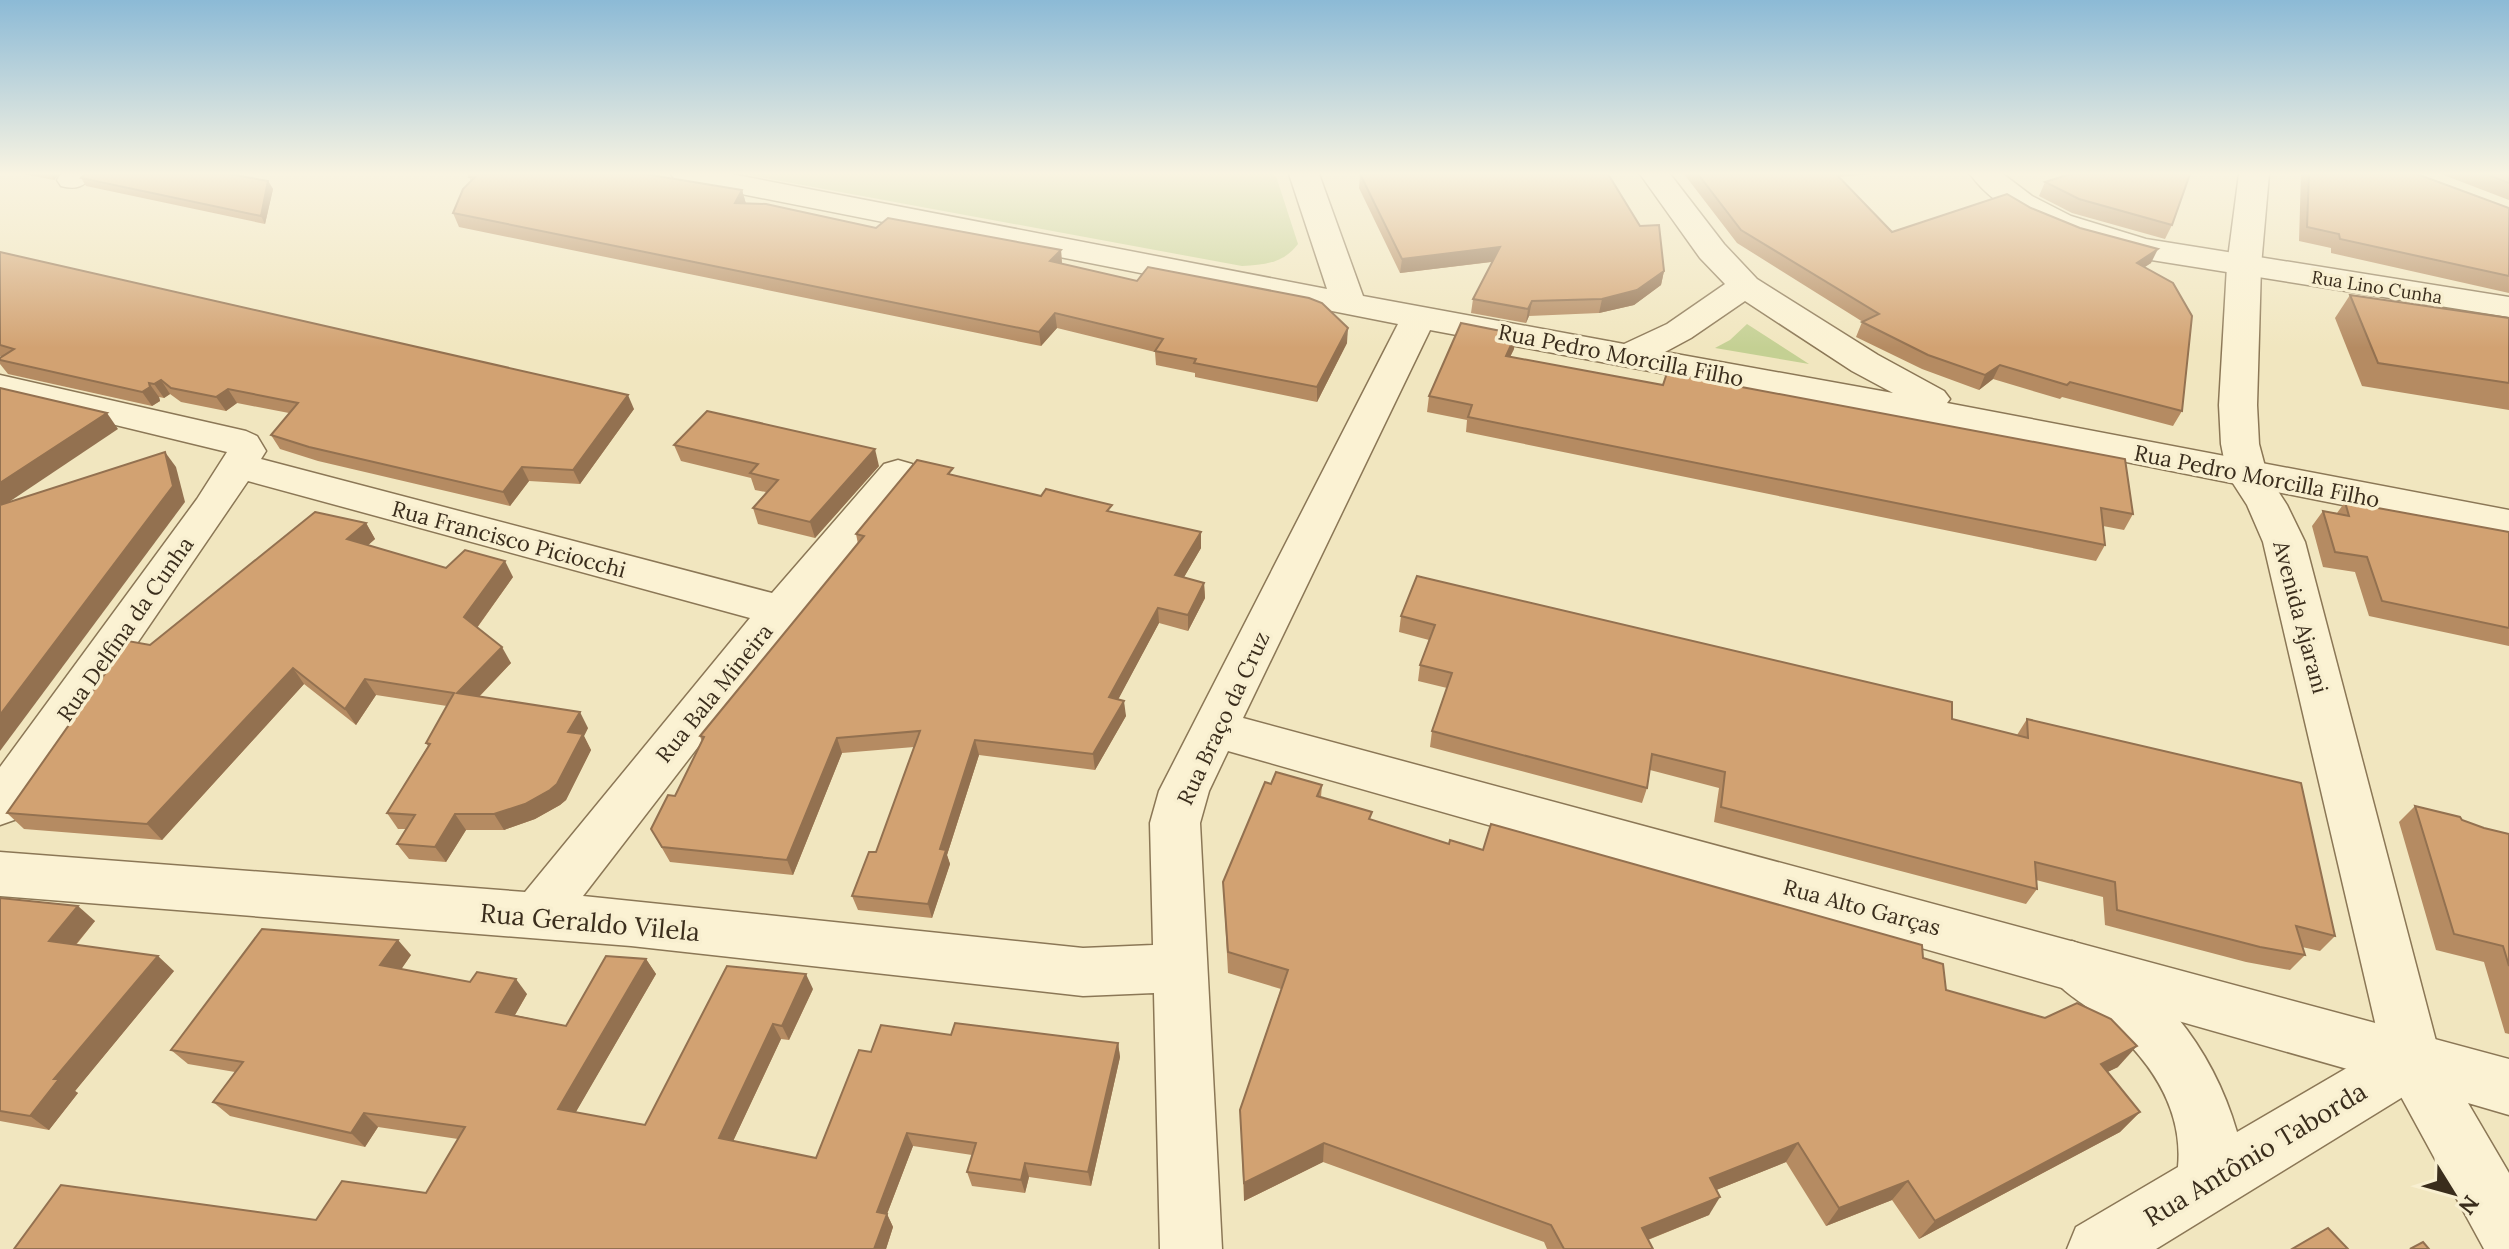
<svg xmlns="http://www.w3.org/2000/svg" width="2509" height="1249" font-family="Lora,serif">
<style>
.green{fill:#c4d093}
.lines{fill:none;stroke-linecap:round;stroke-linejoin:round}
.minor-casing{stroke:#8b7756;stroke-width:3}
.tertiary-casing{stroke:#8b7756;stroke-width:3}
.minor{fill:#fbf2d3;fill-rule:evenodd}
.tertiary{fill:#fbf2d3;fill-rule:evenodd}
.wall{fill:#b58b62}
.shaded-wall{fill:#937150}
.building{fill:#d2a272;stroke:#937150;stroke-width:2}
.labels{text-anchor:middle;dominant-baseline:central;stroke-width:7;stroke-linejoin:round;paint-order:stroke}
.far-street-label{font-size:18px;fill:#3a2d1c;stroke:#f8efd0}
.street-label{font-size:22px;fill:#3a2d1c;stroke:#f8efd0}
.near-street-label{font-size:26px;fill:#3a2d1c;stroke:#f8efd0}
</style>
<rect width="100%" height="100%" fill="#f1e6bf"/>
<g class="green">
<path d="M743,174H1272L1276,176L1298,244C1284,263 1264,265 1242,266Z"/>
<path d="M1747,324L1809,364L1715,348L1730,340Z"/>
</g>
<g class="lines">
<defs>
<g id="minor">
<path d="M61,174H93C84,187 77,190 61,186L57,180Z"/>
<path d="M671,174H731L1327,289L1289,174H1319L1363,296L1624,344L1667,324L1725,284L1700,258L1640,174H1670L1724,244L1757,279L1878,355L1944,391L1950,399L1947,403L2509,510V538L1965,430L1430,330L1243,718L2509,1059V1115L2468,1103L2509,1173V1249H2484L2393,1082L1228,751L1209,791L1200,823L1222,1249H1160L1154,993L1083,996L631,946L0,896V852L525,892L750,618L248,481L17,819L0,825V767L197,499L227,452L0,397V375L246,431L257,436L266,451L261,459L772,593L884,464L898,460L912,464L918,473L912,482L762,664L583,896L1083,948L1153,945L1150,823L1159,791L1398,324L686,183L675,180ZM1745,301L1852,371L1893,393L1665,352L1691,338Z"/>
<path d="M1970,174H2003L2032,196L2071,216L2146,239L2509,297V317L2145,259C2089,245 2005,224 1970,174Z"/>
</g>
<path id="tertiary" d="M2239,174H2269L2261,266L2257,405L2259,444L2267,474L2287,505L2305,542L2441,1060L2432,1079L2156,1249H2067L2076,1227L2178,1167C2184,1103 2144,1053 2098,1015C2076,998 2057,990 2045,965L2053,948L2072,941C2156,972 2213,1049 2237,1132L2381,1048L2263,542L2247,505L2227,474L2221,444L2219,405L2227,266Z"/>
</defs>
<use href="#minor" class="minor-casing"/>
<use href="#tertiary" class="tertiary-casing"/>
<use href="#minor" class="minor"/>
<use href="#tertiary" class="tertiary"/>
</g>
<g class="wall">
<path d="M23,174H59L54,180Z"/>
<path d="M85,174H233H232L268,181L273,189L265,224L86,186L81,178Z"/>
<path d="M1360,174H1608L1664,271L1661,285L1634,305L1599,313L1529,316L1526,323L1471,313L1473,299L1492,262L1400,273L1359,188Z"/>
<path d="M1684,174H1873L1839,177L1892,232L2031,208L2151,263L2144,267L2182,411L2173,426L2062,397L2060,399L1993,379L1979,390L1922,369L1856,337L1862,322H1863L1737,243Z"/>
<path d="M2301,174H2417L2509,208V293L2331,253V248L2299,241Z"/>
<path d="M2441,174H2509V200Z"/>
<path d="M469,177L742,190L746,204L876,228L1061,250L1062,264L1347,343L1317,402L1195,377V373L1156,365L1155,352L1057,328L1041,346L459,227L453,213L471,181Z"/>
<path d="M2045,182L2172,225L2165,239L2072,213L2039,196Z"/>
<path d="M0,252L634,409L580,484L529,481L510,506L318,461L280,449L271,435L289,413L237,403L226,411L181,402L170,394L164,398L159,397L160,401L152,406L8,374L0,364V358L2,357L0,356Z"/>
<path d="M2350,295L2509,318V410L2362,386L2335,318Z"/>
<path d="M1514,349L1510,357L2133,514L2124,530L2103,526L2105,545L2096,561L1466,432L1467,420L1427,412L1429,396Z"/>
<path d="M674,445L879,466L815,538L758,524L753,508L766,492L755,490L751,478L681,461Z"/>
<path d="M955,476L1201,532V548L1184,577L1204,583L1205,598L1188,631L1159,623L1118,699L1126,716L1095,770L979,755L947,855L950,864L932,918L858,910L852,896L876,852L914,747L842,753L793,875L670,862L651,829L675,796L702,742L700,736L858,544L856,534Z"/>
<path d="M2345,502L2509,532V646L2369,616L2355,572L2323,567L2312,526L2323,511L2337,513Z"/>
<path d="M366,523L375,539L368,545L446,568L513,577L477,628L511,663L479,697L588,728L584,736L591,750L566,800L560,805L535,819L504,830H466L446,862L409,859L397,844L407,829H398L387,813L428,746L426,743L447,706L376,695L356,725L304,684L162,840L24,829L7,813L150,645Z"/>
<path d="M1401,616L1952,719L2017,735L2027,719L2335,936L2320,951L2302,947L2305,955L2290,970L2246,962L2105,925L2103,897L2036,880L2037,889L2026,904L1714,822L1719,788L1650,770L1647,788L1642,803L1430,747L1432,731L1447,688L1418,681L1420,665L1429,640L1399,632Z"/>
<path d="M1271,784L1322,785L1321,797L1371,820L1449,844L1483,850L1923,958L1946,990L2118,1067L2107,1072L2140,1112L2120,1132L1919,1239L1892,1200L1826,1226L1786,1162L1716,1190L1709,1215L1648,1240L1653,1249H1547L1544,1242L1323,1162L1244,1201L1240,1110L1281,989L1228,973L1223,882Z"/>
<path d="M2415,806L2484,828L2509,834V1034L2505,1033L2484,962L2436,950L2399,822Z"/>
<path d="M0,898L95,921L76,945L174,971L75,1091L78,1093L49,1130L0,1121Z"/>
<path d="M411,955L401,969L527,994L515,1015L566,1026L646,959L656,974L575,1113L645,1125L813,989L789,1040L781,1039L733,1141L816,1158L871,1052L951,1035L1118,1043L1120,1057L1091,1186L1029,1177L1025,1193L972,1186L967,1172L972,1155L913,1146L887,1214L893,1227L886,1249H14L316,1220L426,1193L458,1139L378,1127L365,1147L230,1116L213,1102L235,1072L188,1064L171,1050Z"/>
</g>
<g class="shaded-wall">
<path d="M51,174H59L54,180Z"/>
<path d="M268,181L273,189L265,224L261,216Z"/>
<path d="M742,190L746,204L735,203Z"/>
<path d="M1500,247L1498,261L1400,273L1402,259Z"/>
<path d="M2158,249L2151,263L2130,277L2137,263Z"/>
<path d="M1061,250L1062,265L1050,261Z"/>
<path d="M1664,271L1661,285L1634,305L1599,313L1602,299Z"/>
<path d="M1532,301L1529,316L1526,323L1528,309Z"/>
<path d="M1055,313L1057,328L1041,346L1039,332Z"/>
<path d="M1348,328L1347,343L1317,402V387Z"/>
<path d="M1516,334L1514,349L1503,371L1506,356Z"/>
<path d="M2000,365L1993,379L1979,390L1985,375Z"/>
<path d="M161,380L170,394L164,398L154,384Z"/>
<path d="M149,383L159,397L160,401L152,406L142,392Z"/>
<path d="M228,389L237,403L226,411L216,397Z"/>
<path d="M628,395L634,409L580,484L573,470Z"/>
<path d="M107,413L118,429L0,508V483Z"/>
<path d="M875,449L879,466L815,538L810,522Z"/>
<path d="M165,452L176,467L185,502L0,751V715Z"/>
<path d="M522,467L529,481L510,506L503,492Z"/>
<path d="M366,523L375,539L357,555L347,539Z"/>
<path d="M1201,532V548L1176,591L1175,575Z"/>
<path d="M505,561L513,577L473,633L464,617Z"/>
<path d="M1204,583L1205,598L1188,631V615Z"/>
<path d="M1158,608L1159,623L1111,713L1109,697Z"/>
<path d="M502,647L511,663L467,709L457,693Z"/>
<path d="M293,668L304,684L162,840L147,824Z"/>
<path d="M365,679L376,695L356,725L345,709Z"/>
<path d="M1124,701L1126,716L1095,770L1093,754Z"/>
<path d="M580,712L588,728L584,736L591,750L566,800L560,805L535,819L504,830L494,814L568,732Z"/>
<path d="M837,738L842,753L793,875L787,860Z"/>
<path d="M975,740L979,755L947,855L950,864L932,918L928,904L940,849Z"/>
<path d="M455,814L466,830L446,862L435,847Z"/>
<path d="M78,906L95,921L66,956L49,941Z"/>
<path d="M398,940L411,955L394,980L380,965Z"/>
<path d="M158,956L174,971L75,1091L78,1093L49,1130L30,1116L54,1079Z"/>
<path d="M646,959L656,974L569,1124L558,1109Z"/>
<path d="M806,974L813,989L789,1040L782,1026Z"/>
<path d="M516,979L527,994L508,1027L496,1012Z"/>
<path d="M773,1024L781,1039L728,1152L719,1138Z"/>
<path d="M1118,1043L1120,1057L1091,1186L1088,1172Z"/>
<path d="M2137,1046L2118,1067L2083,1084L2101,1064Z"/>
<path d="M2140,1112L2120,1132L1919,1239L1935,1221Z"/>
<path d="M364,1113L378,1127L365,1147L351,1133Z"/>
<path d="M907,1133L913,1146L887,1214L893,1227L886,1249H874L877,1212Z"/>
<path d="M1324,1143L1323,1162L1244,1201V1183Z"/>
<path d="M1798,1143L1786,1162L1699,1197L1710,1178Z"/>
<path d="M1025,1163L1029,1177L1025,1193L1021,1180Z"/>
<path d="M1908,1181L1892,1200L1826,1226L1839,1208Z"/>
<path d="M1720,1197L1709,1215L1632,1246L1642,1228Z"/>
</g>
<g class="building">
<path d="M85,174H229L268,181L261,216L81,178Z"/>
<path d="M470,174H645L742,190L735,203L766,204L876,228L888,218L1061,250L1050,261L1137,281L1148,267L1309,298L1322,303L1348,328L1317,387L1194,363L1196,359L1155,351L1163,339L1055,313L1039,332L453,213L463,189L475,177H469Z"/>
<path d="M1360,174H1608L1640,226L1659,225L1664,271L1637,290L1602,299L1532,301L1528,309L1473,299L1500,247L1402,259Z"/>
<path d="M1698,174H1836L1892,232L2007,194L2031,208L2080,228L2158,249L2137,263L2173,283L2192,316L2182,411L2070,382L2067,385L2000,365L1985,375L1928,355L1862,322L1879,314L1741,230Z"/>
<path d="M2070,174H2190L2172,225L2079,199L2045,182Z"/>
<path d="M2309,174H2417L2509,208V276L2340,239L2339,234L2307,227Z"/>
<path d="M2486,174H2509V183Z"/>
<path d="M0,252L628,395L573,470L522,467L503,492L309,447L271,435L298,403L228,389L216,397L171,388L161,380L154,384L149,383L150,387L142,392L0,360V358L14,349L0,345Z"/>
<path d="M2350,295L2509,318V383L2378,363Z"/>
<path d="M1461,323L1516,334L1506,356L1663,385L1667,373L2125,459L2133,514L2101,508L2105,545L1468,417L1472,405L1429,396Z"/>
<path d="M0,388L107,413L0,483Z"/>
<path d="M707,411L875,449L810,522L753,508L778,480L750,473L758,464L674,445Z"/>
<path d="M165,452L173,486L0,715V505Z"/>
<path d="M917,460L953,468L948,474L1041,496L1046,489L1074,496L1112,505L1107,511L1201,532L1175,575L1204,583L1188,615L1158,608L1109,697L1124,701L1093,754L975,740L940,849L946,850L928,904L852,896L869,852H876L920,731L837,738L787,860L662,847L651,829L668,795L675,796L704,737L700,736L864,536L856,534Z"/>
<path d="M2345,502L2509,532V628L2382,601L2367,557L2335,552L2323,511L2349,516Z"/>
<path d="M315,512L366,523L347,539L446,568L465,550L505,561L464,617L502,647L457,693L580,712L568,732L583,734L557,784L550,790L525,804L494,814H455L435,847L397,844L415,815L387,813L430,744L426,743L454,693L365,679L345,709L293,668L147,824L7,813L128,641L150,645Z"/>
<path d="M1417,576L1952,702V719L2028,738L2027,719L2301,783L2335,936L2296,926L2305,955L2260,947L2117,910L2115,882L2035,862L2037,889L1721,807L1725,772L1652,754L1647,788L1432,731L1452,673L1420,665L1435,625L1401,616Z"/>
<path d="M1276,772L1322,785L1317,796L1372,812L1369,819L1449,844L1450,840L1483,850L1491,824L1922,945L1923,958L1943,964L1946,990L2045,1018L2077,1003L2111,1019L2137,1046L2101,1064L2140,1112L1935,1221L1908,1181L1839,1208L1798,1143L1710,1178L1720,1197L1642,1228L1653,1249H1564L1551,1225L1324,1143L1244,1183L1240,1110L1288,970L1228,952L1223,882L1265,782L1271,784Z"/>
<path d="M2415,806L2460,817L2462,820L2484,828L2509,834V966L2503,946L2454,934Z"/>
<path d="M0,898L78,906L49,941L158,956L54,1079H59L30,1116L0,1111Z"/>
<path d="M262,929L398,940L380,965L470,982L477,972L516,979L496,1012L566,1026L606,956L646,959L558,1109L645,1125L727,966L806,974L782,1026L773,1024L719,1138L816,1158L859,1050L871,1052L881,1025L951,1035L955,1023L1118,1043L1088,1172L1025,1163L1021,1180L967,1172L976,1143L907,1133L877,1212L887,1214L874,1249H14L61,1185L316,1220L342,1181L426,1193L465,1127L364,1113L351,1133L213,1102L243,1062L171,1050Z"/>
<path d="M2328,1228L2348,1249H2292Z"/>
<path d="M2423,1242L2429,1249H2410Z"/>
</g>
<linearGradient id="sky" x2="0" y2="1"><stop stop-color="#8cbad6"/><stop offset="0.5" stop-color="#f9f4e2"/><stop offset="1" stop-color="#f9f4e2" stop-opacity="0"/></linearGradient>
<rect width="2509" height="348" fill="url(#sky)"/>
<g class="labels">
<g class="far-street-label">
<text transform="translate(2377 287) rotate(9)">Rua Lino Cunha</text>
</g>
<g class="street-label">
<text transform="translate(1621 355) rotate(11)">Rua Pedro Morcilla Filho</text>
<text transform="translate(2257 476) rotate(11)">Rua Pedro Morcilla Filho</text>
<text transform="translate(509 539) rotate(15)">Rua Francisco Piciocchi</text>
<text transform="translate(2301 617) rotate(75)">Avenida Ajarani</text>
<text transform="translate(125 629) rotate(-55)">Rua Delfina da Cunha</text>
<text transform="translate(714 693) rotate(-51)">Rua Bala Mineira</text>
<text transform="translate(1223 718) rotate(-65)">Rua Braço da Cruz</text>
<text transform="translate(1862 907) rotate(15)">Rua Alto Garças</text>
</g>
<g class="near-street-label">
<text transform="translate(590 922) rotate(5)">Rua Geraldo Vilela</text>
<text transform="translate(2255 1154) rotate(-31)">Rua Antônio Taborda</text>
</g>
</g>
<g transform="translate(2453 1193) rotate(127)" stroke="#f8efd0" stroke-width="6" paint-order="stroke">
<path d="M0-6L14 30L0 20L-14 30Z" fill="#3a2d1c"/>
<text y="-12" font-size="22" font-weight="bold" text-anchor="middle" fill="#3a2d1c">N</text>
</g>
</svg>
